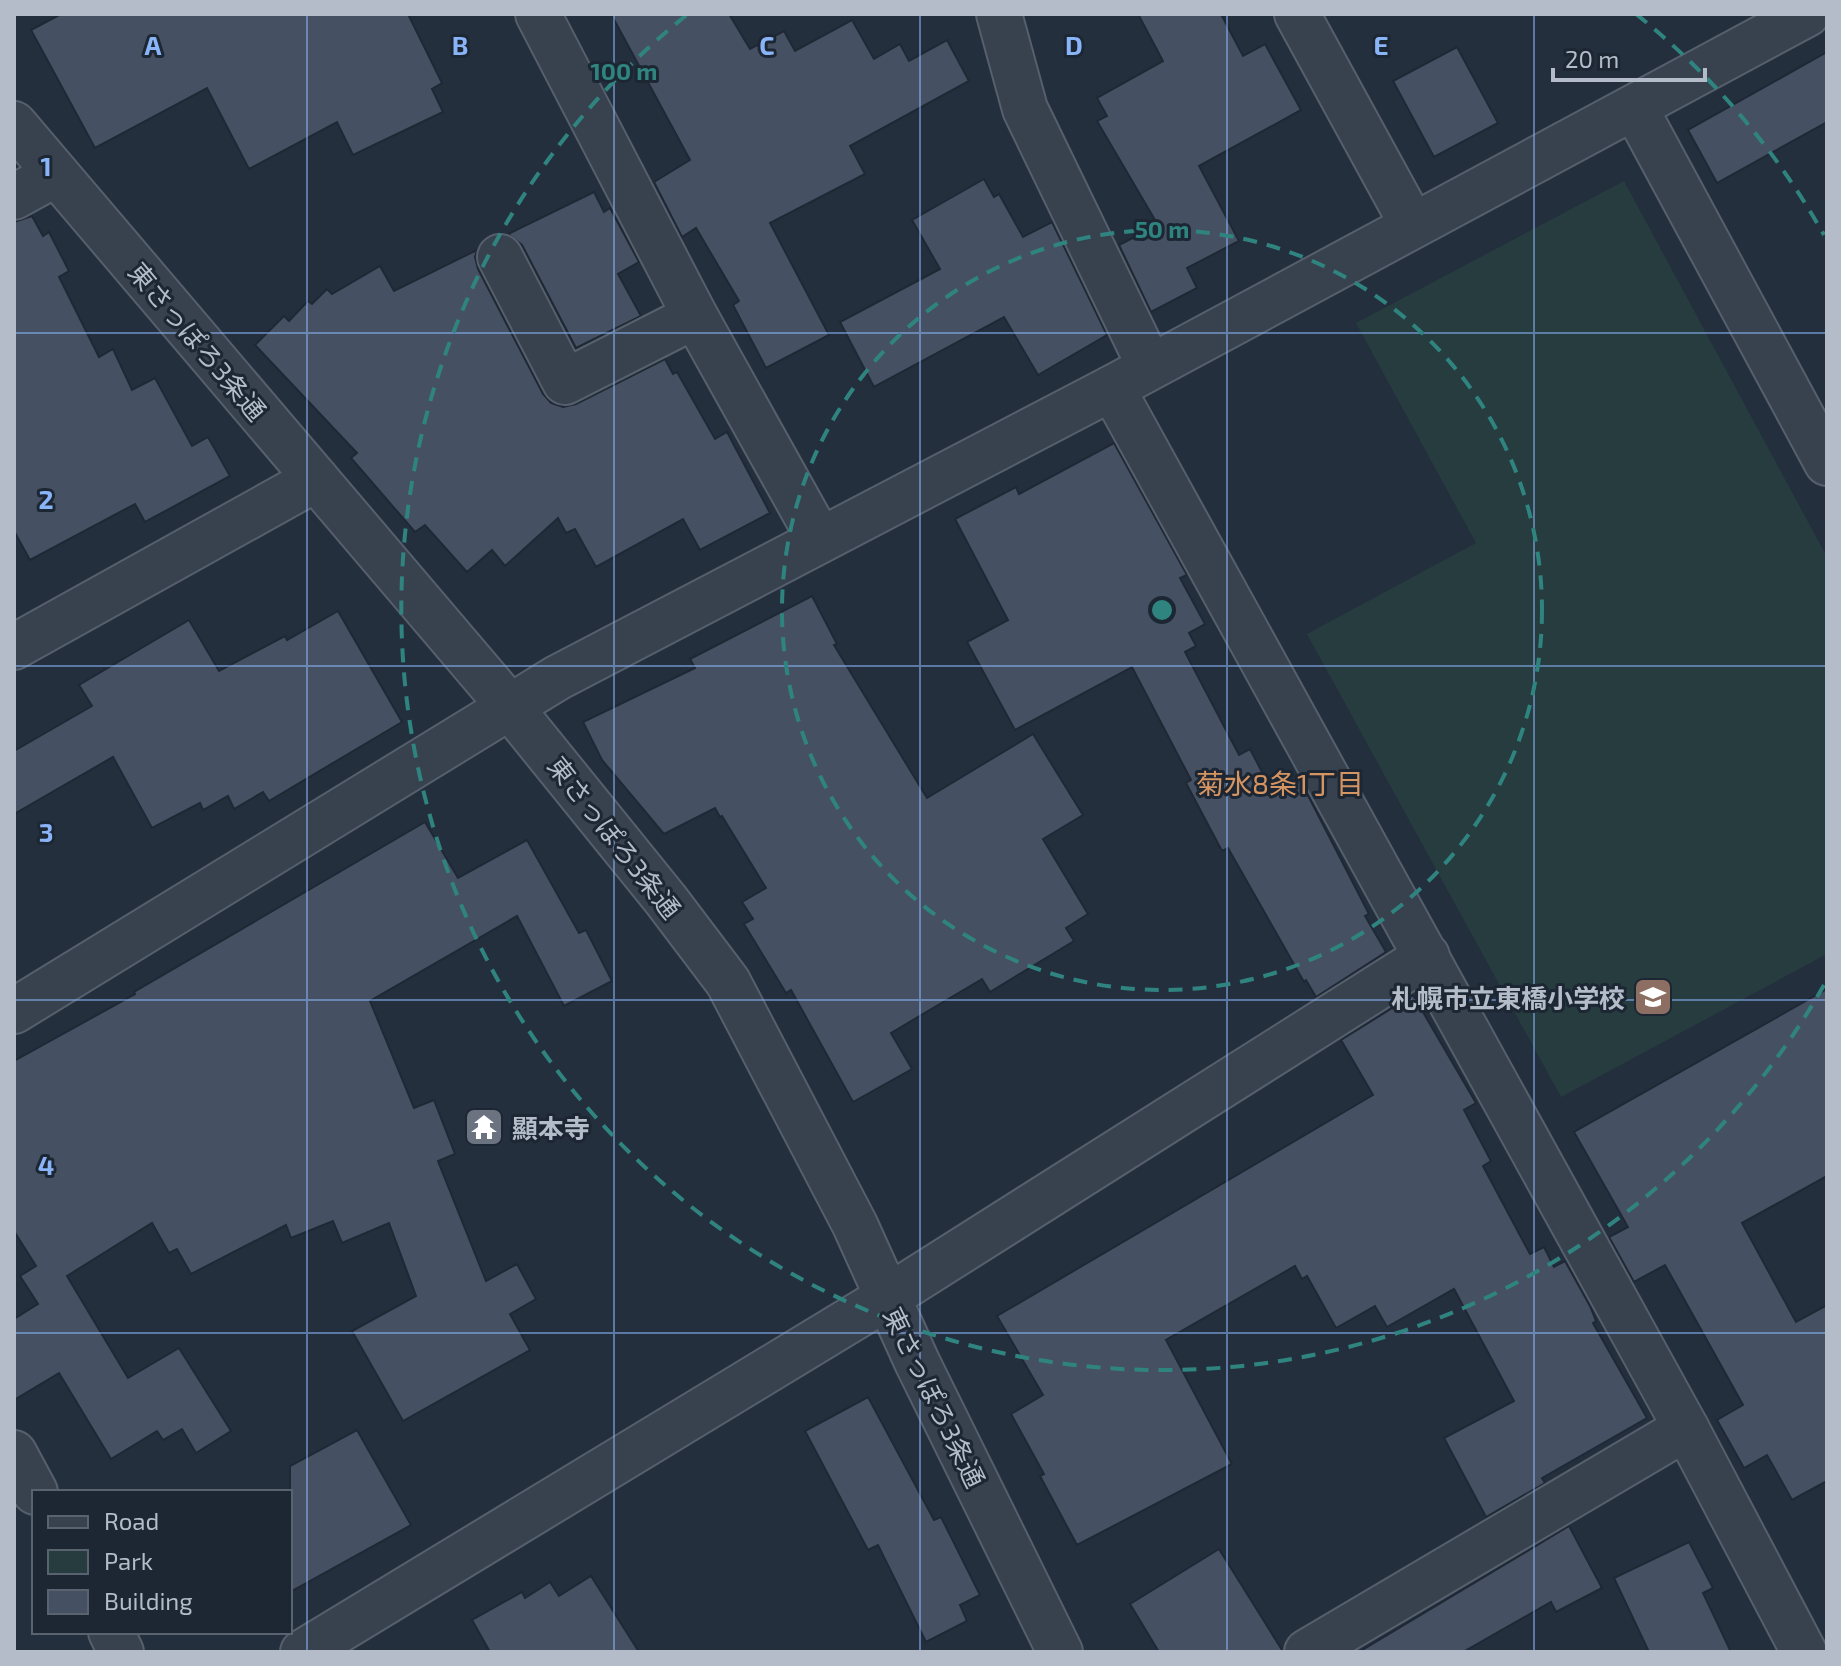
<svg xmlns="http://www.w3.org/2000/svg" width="1841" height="1666" font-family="'Exo 2','Noto Sans JP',sans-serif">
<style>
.green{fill:#263c3f}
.building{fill:#455162;stroke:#1f2835;stroke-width:2}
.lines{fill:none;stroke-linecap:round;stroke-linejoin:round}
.minor-casing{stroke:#565f6c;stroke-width:48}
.minor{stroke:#38414e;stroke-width:44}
.grid{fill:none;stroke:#8ab4f8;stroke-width:2;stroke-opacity:0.55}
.ring{fill:none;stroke:#308480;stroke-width:4;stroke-dasharray:14 10}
.labels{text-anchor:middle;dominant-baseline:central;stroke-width:6;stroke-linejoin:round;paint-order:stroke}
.street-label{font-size:26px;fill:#b4bcc9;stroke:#1d2633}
.poi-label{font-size:26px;font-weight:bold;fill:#b4bcc9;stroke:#1d2633;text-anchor:end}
.neighbourhood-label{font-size:28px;fill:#d59563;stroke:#1d2633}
.grid-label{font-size:26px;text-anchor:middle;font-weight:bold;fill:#8ab4f8;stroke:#1d2633;stroke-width:6;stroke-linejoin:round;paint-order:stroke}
.centre{fill:#308480;stroke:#1d2633;stroke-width:4}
.ring-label{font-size:24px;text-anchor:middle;font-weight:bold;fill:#308480;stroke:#1d2633;stroke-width:6;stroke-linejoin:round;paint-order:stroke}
</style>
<rect width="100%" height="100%" fill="#242f3e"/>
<path class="green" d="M1624,181L1827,557V954L1561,1097L1307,634L1476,543L1356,323Z"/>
<g class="building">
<path d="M61,14H408L442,83L432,89L443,112L353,155L337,122L249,169L207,88L95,148L31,30Z"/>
<path d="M611,14H729L750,49L784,31L795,51L852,20L874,59L900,44L909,61L947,40L969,81L850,146L865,174L770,223L829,335L766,368L733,305L739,301L696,228L682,237L654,182L690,160Z"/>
<path d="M1138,14H1221L1243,56L1265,44L1301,110L1199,166L1239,241L1187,268L1197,288L1151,312L1119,245L1158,225L1097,121L1107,116L1097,98L1163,61Z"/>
<path d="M1457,47L1498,123L1434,157L1393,81Z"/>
<path d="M1827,52V122L1717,183L1688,130Z"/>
<path d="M984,179L994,197L999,194L1023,237L1052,222L1107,335L1038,375L1004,317L874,387L840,322L940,269L912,220Z"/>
<path d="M594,192L604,212L610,208L639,262L618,274L641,316L576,348L522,245L508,234Z"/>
<path d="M32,216L43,236L49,232L69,271L59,277L99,357L113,349L132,390L155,378L192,446L208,437L230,476L145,522L135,504L30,560L14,531V222Z"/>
<path d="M477,250L475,257L478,269L543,394L551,403L563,407L576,404L665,359L673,374L677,372L715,439L727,432L770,513L700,550L683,519L596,567L575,529L566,533L558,518L505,566L492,550L467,572L425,525L415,532L351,458L357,453L255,345L284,316L289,321L308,301L312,304L327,289L332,294L380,266L394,291Z"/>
<path d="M1114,443L1187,575L1180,578L1205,624L1189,633L1196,646L1185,652L1239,755L1250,749L1273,793L1299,778L1369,914L1365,916L1386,952L1316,997L1306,980L1304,982L1228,848L1222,851L1186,783L1191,780L1132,667L1015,730L967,642L1008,620L955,519L1016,487L1019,494Z"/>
<path d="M812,596L837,644L834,645L927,798L1033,734L1083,815L1043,839L1088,914L1066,928L1074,941L990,992L982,979L891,1033L912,1069L853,1102L791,990L786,993L744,924L753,919L742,902L766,888L722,816L720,817L715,808L664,834L602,760L583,722L695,668L690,659Z"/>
<path d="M338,611L402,722L269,801L263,792L234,809L228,796L203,810L200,803L152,828L113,757L14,814V751L92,706L79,685L189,620L219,671L285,636L287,640Z"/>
<path d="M425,822L458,878L527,840L579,933L586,930L612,981L564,1006L517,916L370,1001L414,1108L434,1100L455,1154L438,1161L486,1281L517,1264L536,1299L510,1314L530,1350L403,1421L352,1331L416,1296L389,1223L342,1243L333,1221L291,1238L286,1225L191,1274L177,1249L169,1253L152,1223L67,1276L128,1378L179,1348L231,1431L196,1453L182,1429L163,1440L157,1431L111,1459L59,1373L14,1400V1319L38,1304L20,1276L36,1266L14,1231V1061L135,994L134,992Z"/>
<path d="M1827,989V1176L1742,1223L1796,1322L1827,1305V1481L1792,1500L1767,1455L1744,1468L1717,1420L1743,1405L1665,1265L1634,1282L1609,1237L1628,1227L1574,1132Z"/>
<path d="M1413,995L1476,1103L1464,1110L1491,1161L1483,1166L1530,1254L1544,1247L1554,1267L1565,1261L1590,1306L1596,1321L1593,1323L1647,1418L1542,1478L1545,1483L1486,1517L1444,1438L1514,1401L1454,1289L1387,1327L1375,1306L1336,1328L1307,1276L1302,1279L1295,1266L1166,1340L1232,1464L1077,1545L1040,1476L1044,1474L1011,1414L1043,1395L997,1316L1373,1095L1341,1040Z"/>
<path d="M868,1397L934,1520L941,1517L980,1595L960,1605L967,1621L926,1642L878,1545L868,1550L805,1431Z"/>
<path d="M357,1430L411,1525L290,1592V1466Z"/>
<path d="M1569,1526L1602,1588L1556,1612L1551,1602L1463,1652H1359Z"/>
<path d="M1689,1542L1713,1588L1703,1593L1731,1652H1649L1614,1578Z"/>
<path d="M1219,1549L1282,1650V1652H1159L1130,1604Z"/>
<path d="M591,1576L639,1652H490L472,1620L522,1592L525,1598L550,1582L559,1596Z"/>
</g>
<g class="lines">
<defs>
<g id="minor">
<path d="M538,14L695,316L820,540"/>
<path d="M999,14L1025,109L1150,367"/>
<path d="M1297,14L1412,224"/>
<path d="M1635,108L1827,463"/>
<path d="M14,124L510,707L666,900L728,982L855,1225L917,1362L1060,1652"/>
<path d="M14,197L56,174"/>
<path d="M500,257L565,382L695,316"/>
<path d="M1112,388L1686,1428L1804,1652"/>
<path d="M14,647L316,479"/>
<path d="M14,1011L557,678L1112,388L1807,14"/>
<path d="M14,1453L35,1492"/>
<path d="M111,1632L121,1652"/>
<path d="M303,1652L888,1297L1427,956"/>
<path d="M1307,1652L1686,1428"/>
</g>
</defs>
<use href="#minor" class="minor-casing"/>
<use href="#minor" class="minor"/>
</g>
<path class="grid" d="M307,14V1652M614,14V1652M920,14V1652M1227,14V1652M1534,14V1652M14,333H1827M14,666H1827M14,1000H1827M14,1333H1827"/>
<g class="ring">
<circle cx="1162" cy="610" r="380"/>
<path d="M1824 985A761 761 0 1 1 688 14M1636 14A761 761 0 0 1 1824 235"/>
</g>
<defs>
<symbol id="school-square" viewBox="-11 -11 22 22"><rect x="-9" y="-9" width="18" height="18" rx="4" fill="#8d6e63" stroke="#1d2633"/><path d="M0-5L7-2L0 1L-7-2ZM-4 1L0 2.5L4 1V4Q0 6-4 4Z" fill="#fff"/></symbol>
<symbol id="temple-square" viewBox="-11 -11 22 22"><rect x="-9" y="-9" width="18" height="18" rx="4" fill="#6b7280" stroke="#1d2633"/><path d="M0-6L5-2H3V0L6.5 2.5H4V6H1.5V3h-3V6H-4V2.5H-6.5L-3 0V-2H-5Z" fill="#fff"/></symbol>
</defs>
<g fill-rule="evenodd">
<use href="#school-square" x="1631" y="975" width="44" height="44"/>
<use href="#temple-square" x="462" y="1105" width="44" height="44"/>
</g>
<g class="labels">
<g class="street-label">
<text transform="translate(198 341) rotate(50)">東さっぽろ3条通</text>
<text transform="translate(615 837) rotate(52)">東さっぽろ3条通</text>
<text transform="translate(935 1397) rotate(64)">東さっぽろ3条通</text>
</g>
<g class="poi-label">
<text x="1625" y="997">札幌市立東橋小学校</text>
<text x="512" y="1127" text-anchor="start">顯本寺</text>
</g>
<g class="neighbourhood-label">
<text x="1280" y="783">菊水8条1丁目</text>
</g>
</g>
<g class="grid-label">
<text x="153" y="55">A</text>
<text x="460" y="55">B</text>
<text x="767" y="55">C</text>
<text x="1074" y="55">D</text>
<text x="1381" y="55">E</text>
<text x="46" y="176">1</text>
<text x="46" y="509">2</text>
<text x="46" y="842">3</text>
<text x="46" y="1175">4</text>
</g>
<circle cx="1162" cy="610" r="12" class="centre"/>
<g class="ring-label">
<text x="624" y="80">100 m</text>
<text x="1162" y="238">50 m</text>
</g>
<rect width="1841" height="1666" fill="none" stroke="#b4bcc9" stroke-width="32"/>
<rect x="32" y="1490" width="260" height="144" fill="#1d2633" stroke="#59626f" stroke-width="2"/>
<rect x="48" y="1516" width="40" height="12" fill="#38414e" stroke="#59626f" stroke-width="2"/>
<text x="104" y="1530" font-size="24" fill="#b4bcc9">Road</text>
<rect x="48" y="1550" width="40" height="24" fill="#263c3f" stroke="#59626f" stroke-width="2"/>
<text x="104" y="1570" font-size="24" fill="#b4bcc9">Park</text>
<rect x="48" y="1590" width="40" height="24" fill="#455162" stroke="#59626f" stroke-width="2"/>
<text x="104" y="1610" font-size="24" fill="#b4bcc9">Building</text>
<path d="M1553 68v12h152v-12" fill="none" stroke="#b4bcc9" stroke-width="4"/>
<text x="1565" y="68" font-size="24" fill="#b4bcc9" stroke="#1d2633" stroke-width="6" paint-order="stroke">20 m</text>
</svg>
